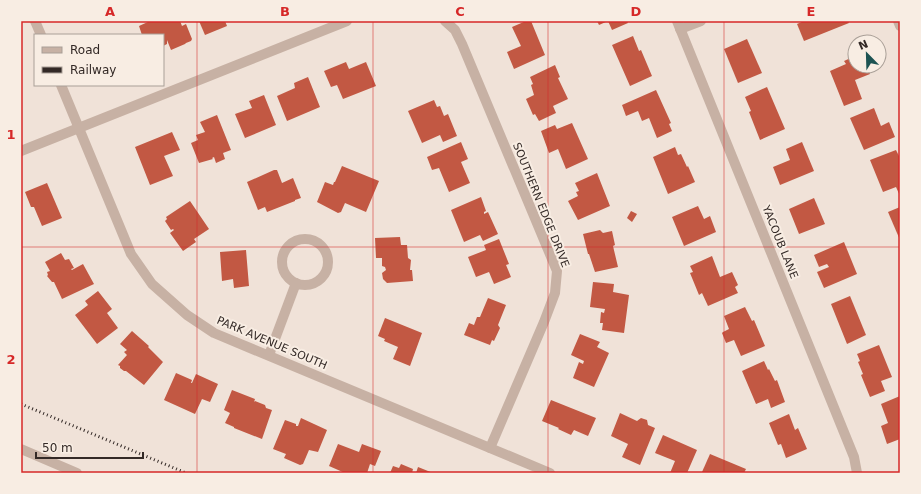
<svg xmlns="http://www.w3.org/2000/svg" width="921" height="494" font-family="'DejaVu Sans',sans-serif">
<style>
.building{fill:#c25843}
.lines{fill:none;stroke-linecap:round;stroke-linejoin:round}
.street{stroke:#c7b1a4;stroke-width:10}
.rail{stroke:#332926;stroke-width:3;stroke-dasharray:1 3;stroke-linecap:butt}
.grid{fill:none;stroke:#d62828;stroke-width:1;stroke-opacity:0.55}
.labels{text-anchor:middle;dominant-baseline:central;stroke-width:4;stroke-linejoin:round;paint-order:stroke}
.street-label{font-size:11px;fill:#332926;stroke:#f8ede3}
.neatline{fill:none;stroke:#d62828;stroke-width:1.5}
.grid-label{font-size:13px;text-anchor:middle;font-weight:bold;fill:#d62828}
</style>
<rect width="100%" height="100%" fill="#f0e2d8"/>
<g class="building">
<path d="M150,21H180L182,26L186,24L192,39L191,41L186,43L185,44L171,50L167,40V44L163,46V35H142L139,26Z"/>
<path d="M199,21H225L227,26L205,35Z"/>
<path d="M526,21H531L545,55L514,69L507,52L521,46L512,27Z"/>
<path d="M597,21H627L628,23L612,30L608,21L599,25Z"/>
<path d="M804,21H848L849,23L804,41L797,24Z"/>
<path d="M633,36L639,51L641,50L652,76L630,86L612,45Z"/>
<path d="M747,39L762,73L738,83L724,49Z"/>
<path d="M855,56V66H867L870,74L855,80L862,99L844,106L830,71L846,64L844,61Z"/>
<path d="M346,62L349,69L366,62L376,86L343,99L337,85L331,87L324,71Z"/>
<path d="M555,65L560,77L558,78L568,99L553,106L556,113L539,121L535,114L533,115L526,99L534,95L531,85L533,84L530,77Z"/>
<path d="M308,77L320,107L287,121L277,96L295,88L294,83Z"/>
<path d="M767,87L785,129L760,140L749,112L751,111L745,97Z"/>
<path d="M656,90L671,123L669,124L672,131L657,138L649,118L642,121L638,111L626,116L622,105Z"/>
<path d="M264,95L276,125L245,138L235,114L252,108L249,101Z"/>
<path d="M434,100L437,107L440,106L444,116L448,114L457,136L443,142L440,135L422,143L408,111Z"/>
<path d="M874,108L881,126L889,122L895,137L864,150L850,118Z"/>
<path d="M217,115L231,150L223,153L225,159L216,163L214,157L212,158L213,159L199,163L191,143L198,140L196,135L205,132L200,122Z"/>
<path d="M572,123L588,159L566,169L558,149L549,153L541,131L555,125L557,129Z"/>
<path d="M172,132L180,150L164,156L173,176L150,185L135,147Z"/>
<path d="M461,142L468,159L461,162L470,183L449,192L439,168L432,170L427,157Z"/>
<path d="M802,142L814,171L780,185L773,167L790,160L786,149Z"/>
<path d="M675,147L678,155L681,154L687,167L688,166L695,182L668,194L653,157Z"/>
<path d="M896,150L900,158V196L896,187L883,192L870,160Z"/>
<path d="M342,166L379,181L366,212L345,203L341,212L338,213L317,202L325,182L333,185L334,182H335Z"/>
<path d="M274,170H277L282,183L293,178L301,198L295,200V201L267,212L265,207L258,210L247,182Z"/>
<path d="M597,173L610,206L578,220L568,201L578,196L576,192L579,191L575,183Z"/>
<path d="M47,183L62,218L42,226L34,207H31L25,192Z"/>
<path d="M481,197L486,211L484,212V214L488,212L498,234L483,241L480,235L464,242L451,210Z"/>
<path d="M814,198L825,224L799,234L789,209Z"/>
<path d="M190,201L209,229L194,239L196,242L183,251L170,233L174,230L173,229L171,230L165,221L167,219L166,217Z"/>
<path d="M698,206L704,219L710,216L716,232L684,246L672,217Z"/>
<path d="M900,207V240L888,212Z"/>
<path d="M631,211L637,214L632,222L627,218Z"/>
<path d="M600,230L603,233L612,231L615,245L613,246L618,267L595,272L589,254H588L583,234Z"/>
<path d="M400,237L401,245H407L408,258L411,260L410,270H412L413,281L387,283L383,279L382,273L386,270L385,267L382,266V258H376L375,238Z"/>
<path d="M499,239L509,264L506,265L511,277L494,284L489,272L476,277L468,257L486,250L484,245Z"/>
<path d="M844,242L857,274L824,288L817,272L829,267L827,264L819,267L814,255Z"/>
<path d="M246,250L249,286L234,288L233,279L222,281L220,252Z"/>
<path d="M61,253L65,260L69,259L74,268L71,269L72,270L83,264L94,284L62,299L54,282H52L47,276L48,275L47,272L50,271L45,262Z"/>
<path d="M712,256L720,277L732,272L738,285L735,287L738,293L708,306L702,293L699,295L690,273L693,272L690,266Z"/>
<path d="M593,282L614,284L613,292L629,295L624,333L602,330L603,323H600L601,312L604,313L605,309L590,307Z"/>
<path d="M98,291L112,309L107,313L118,328L97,344L75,315L88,305L85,301Z"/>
<path d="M850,296L866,335L847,344L831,304Z"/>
<path d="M488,298L506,305L498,325L500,328L494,341L492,340L490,345L464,335L469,323L474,325L477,317H480Z"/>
<path d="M745,307L752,321L754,320L765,346L741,356L734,340L726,343L722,333L723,332L729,329L724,316Z"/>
<path d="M385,318L422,333L410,366L393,359L398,347L384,341L385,339L378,336Z"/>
<path d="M132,331L149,346L148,347L163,362L144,385L126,371H124L120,368V366L118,365L127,355L124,352L127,350L120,344Z"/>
<path d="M580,334L600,342L597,347L609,353L594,387L573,378L579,362L583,364L584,361L571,355Z"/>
<path d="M879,345L892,377L881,381L885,391L870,397L861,375L863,374L858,362L860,361L857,354Z"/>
<path d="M764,361L768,370L769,369L775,381L777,380L785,402L771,408L768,399L756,404L742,371Z"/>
<path d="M176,373L192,380L191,383H192L196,374L218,384L210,402L202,399L195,414L164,400Z"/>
<path d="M232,390L255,399L254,402L255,401L265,405L266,408L272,410L262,439L234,428V427L225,423L230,413L224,410Z"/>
<path d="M900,396V439L887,444L881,426L888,423L881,404Z"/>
<path d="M551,400L596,418L588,436L574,430L571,435L558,429L559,428L542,421Z"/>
<path d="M620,413L637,421L641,418L647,420L648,425L655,428L640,465L622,457L628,444L611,436Z"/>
<path d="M789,414L795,430L798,428L807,449L786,458L781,444L778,445L769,423Z"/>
<path d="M301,418L327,430L318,452L309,450L303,464L300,465L284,458L286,454L273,449L285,420L296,424V426H298Z"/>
<path d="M663,435L697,450L687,473H670L675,461L655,453Z"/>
<path d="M338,444L359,452L362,444L381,451L375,466L370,464L367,473H345L329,466Z"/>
<path d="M710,454L746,469L744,473L702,472Z"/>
<path d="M401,464L413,469L412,473H390L393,466L399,468Z"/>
<path d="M418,467L433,473H416Z"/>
</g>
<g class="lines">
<g class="street">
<path d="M35,21L41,35"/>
<path d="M445,21L455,30L462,44L557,271L555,293L544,322L490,448"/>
<path d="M677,21L854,457L857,473"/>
<path d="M898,21L900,26"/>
<path d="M680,29L701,21"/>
<path d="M61,85L131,254L152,284L187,315L214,333L550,473"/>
<path d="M21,151L347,21"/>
<circle cx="305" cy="262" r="23"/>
<path d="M269,355L296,283"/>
<path d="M21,449L77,473"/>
</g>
<path class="rail" d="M21,404L186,473"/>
</g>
<path class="grid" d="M197,21V473M373,21V473M548,21V473M724,21V473M21,247H900"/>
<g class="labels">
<g class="street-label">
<text transform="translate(541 205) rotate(68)">SOUTHERN EDGE DRIVE</text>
<text transform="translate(780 242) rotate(68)">YACOUB LANE</text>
<text transform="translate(272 343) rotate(23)">PARK AVENUE SOUTH</text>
</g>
</g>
<rect width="921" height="494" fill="none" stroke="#f8ede3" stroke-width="44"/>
<rect x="34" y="34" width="130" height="52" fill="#f8ede3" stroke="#a99f97"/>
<rect x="42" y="47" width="20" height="6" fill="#c7b1a4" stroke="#a99f97"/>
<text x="70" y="54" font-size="12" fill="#332926">Road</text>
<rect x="42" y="67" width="20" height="6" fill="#332926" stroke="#a99f97"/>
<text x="70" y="74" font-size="12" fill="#332926">Railway</text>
<g transform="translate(867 54) rotate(337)"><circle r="19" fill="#f8ede3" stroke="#a99f97"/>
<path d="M0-3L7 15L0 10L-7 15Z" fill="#1d5352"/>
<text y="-6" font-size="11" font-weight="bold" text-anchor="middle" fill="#332926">N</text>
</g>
<path d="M36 452v6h107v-6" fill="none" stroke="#332926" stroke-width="2"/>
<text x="42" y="452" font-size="12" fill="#332926" stroke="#f8ede3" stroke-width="3" paint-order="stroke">50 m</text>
<rect x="22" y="22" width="877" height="450" class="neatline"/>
<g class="grid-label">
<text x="110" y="16">A</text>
<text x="285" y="16">B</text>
<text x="460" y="16">C</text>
<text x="636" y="16">D</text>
<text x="811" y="16">E</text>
<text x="11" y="139">1</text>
<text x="11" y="364">2</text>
</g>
</svg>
